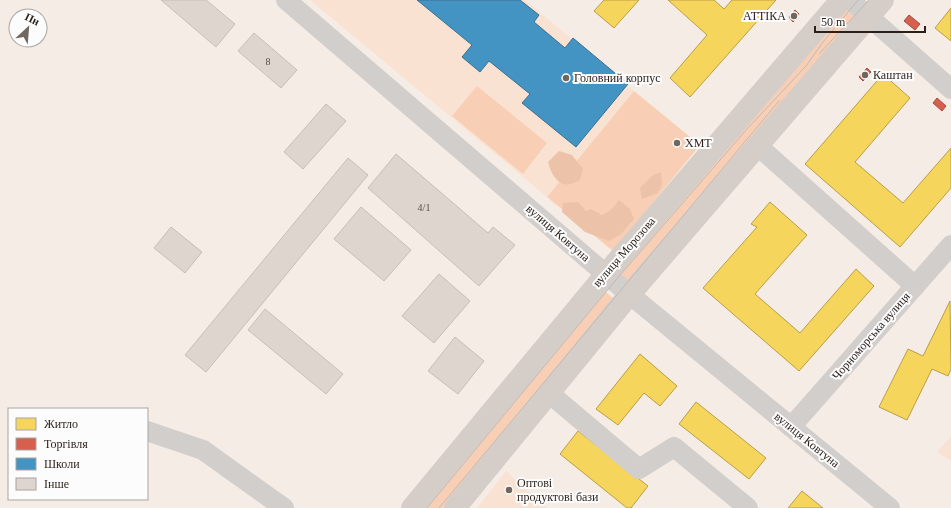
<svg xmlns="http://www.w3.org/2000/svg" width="951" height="508" font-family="'Times New Roman',serif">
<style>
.built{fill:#fae2d3}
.green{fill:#f8cfb5}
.forest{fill:#ecc3a8}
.homes{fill:#f6d55c;stroke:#b99e48}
.shops{fill:#d6604d;stroke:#a24c3d}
.schools{fill:#4393c3;stroke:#3c7090}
.building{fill:#dfd5cf;stroke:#c8beb8}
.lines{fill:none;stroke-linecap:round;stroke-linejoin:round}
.minor{stroke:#d1cecc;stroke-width:20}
.major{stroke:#d5cdc8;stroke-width:22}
.tram{stroke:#bdbbb9;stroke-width:1}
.poi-dot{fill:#716761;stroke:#fcfcfc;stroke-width:1.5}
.labels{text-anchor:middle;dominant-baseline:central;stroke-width:4;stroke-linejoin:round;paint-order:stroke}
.number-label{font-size:10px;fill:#584e48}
.poi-label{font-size:12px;fill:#2a1f19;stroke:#fcfcfc;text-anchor:start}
.street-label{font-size:12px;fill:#2a1f19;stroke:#fcfcfc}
</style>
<rect width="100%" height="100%" fill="#f6ece6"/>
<g class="built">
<path d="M310,0H525L634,91L547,197Z"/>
<path d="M951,436V461L937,452Z"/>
<path d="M506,471L547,508H477Z"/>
</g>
<g class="green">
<path d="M842,7L859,21L629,289L611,274Z"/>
<path d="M477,86L547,143L523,174L452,116Z"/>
<path d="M634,91L700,145L613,251L547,197Z"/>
<path d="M601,288L618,302L446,508H422Z"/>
</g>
<g class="forest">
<path d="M559,151L572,155L583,169L580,180C562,191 553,180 548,162Z"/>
<path d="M661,172L662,184L658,193L642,199L640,188L652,176Z"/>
<path d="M619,200L630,209L634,219L621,234L609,241L585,232L562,212L563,203L578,202L586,211L591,209L602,215L611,210Z"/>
</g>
<g class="homes">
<path d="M604,0H639L614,28L594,11Z"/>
<path d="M668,0H714L724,9L732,0H776L690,97L670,78L707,35Z"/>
<path d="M951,8V41L935,28Z"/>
<path d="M883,74L910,98L855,162L903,203L951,148V188L900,247L805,164Z"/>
<path d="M770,202L807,235L755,294L800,333L856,269L874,286L799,371L703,288L757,227L751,224Z"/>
<path d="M950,301L951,369L948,376L932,369L907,420L879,407L908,349L923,356Z"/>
<path d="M640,354L677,386L660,406L644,393L618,425L596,409Z"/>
<path d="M696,402L766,458L749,479L679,424Z"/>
<path d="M578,431L648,486L631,508H627L560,454Z"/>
<path d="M802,491L823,508H788Z"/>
</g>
<g class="shops">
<path d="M795,10L799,14L793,22L789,17Z"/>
<path d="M909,15L920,24L915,30L904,21Z"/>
<path d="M867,68L871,72L863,81L859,77Z"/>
<path d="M937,98L946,106L942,111L933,103Z"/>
</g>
<path class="schools" d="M417,0H520L539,15L534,22L565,48L573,38L628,84L576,147L522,103L530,94L489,61L480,72L462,57L472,45Z"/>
<g class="building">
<path d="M161,0H206L235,24L216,47Z"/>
<path d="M254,33L297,70L281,88L238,51Z"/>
<path d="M326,104L346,121L303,169L284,152Z"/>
<path d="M396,154L488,233L493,227L515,245L479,286L368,188Z"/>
<path d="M348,158L368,175L206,372L185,355Z"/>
<path d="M361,207L411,250L384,281L334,239Z"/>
<path d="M171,227L202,252L185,273L154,248Z"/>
<path d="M439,274L470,301L434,343L402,316Z"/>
<path d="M265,309L343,374L326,394L248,330Z"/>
<path d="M455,337L484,361L458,394L428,371Z"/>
</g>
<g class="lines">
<g class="minor">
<path d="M286,0L623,289L890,508"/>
<path d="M850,0L951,89"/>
<path d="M758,146L915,286"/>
<path d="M549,393L639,469L674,447L748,508"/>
<path d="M791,427L951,245"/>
<path d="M147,431L203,450L284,508"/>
</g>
<g class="major">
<path d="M412,508L606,274L841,0"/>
<path d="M455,508L630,294L883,0"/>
</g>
<g class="tram">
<path d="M819,54L869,0"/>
<path d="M427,508L615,281L747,129L806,66L823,42L858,0"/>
<path d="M439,508L779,101"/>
</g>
</g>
<g class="poi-dot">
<circle cx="794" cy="16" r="4"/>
<circle cx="865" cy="75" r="4"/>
<circle cx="566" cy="78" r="4"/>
<circle cx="677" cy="143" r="4"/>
<circle cx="509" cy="490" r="4"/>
</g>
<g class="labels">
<g class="number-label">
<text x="268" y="61">8</text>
<text x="424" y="207">4/1</text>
</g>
<g class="poi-label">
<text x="786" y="16" text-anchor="end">АТТІКА</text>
<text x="873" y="75">Каштан</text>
<text x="574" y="78">Головний корпус</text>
<text x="685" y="143">ХМТ</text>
<text x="517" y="483">Оптові<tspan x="517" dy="14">продуктові бази</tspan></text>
</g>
<g class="street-label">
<text transform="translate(558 233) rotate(41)">вулиця Ковтуна</text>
<text transform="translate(624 252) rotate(-49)">вулиця Морозова</text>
<text transform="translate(871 336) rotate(-49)">Чорноморська вулиця</text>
<text transform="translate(807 440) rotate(39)">вулиця Ковтуна</text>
</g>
</g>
<rect x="8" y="408" width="140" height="92" fill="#fcfcfc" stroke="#a8a4a1"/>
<rect x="16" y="418" width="20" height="12" fill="#f6d55c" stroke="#a8a4a1"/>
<text x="44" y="428" font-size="12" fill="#2a1f19">Житло</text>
<rect x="16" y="438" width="20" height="12" fill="#d6604d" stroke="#a8a4a1"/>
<text x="44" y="448" font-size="12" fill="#2a1f19">Торгівля</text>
<rect x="16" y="458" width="20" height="12" fill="#4393c3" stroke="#a8a4a1"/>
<text x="44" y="468" font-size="12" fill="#2a1f19">Школи</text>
<rect x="16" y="478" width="20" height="12" fill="#dfd5cf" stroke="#a8a4a1"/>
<text x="44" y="488" font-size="12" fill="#2a1f19">Інше</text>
<g transform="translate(28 28) rotate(26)"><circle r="19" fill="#fcfcfc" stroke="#a8a4a1"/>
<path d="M0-3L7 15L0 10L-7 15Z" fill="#716761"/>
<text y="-6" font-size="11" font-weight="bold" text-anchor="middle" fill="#2a1f19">Пн</text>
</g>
<path d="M815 26v6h110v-6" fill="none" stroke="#2a1f19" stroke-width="2"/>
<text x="821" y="26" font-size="12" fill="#2a1f19" stroke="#fcfcfc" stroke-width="3" paint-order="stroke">50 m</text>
</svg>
